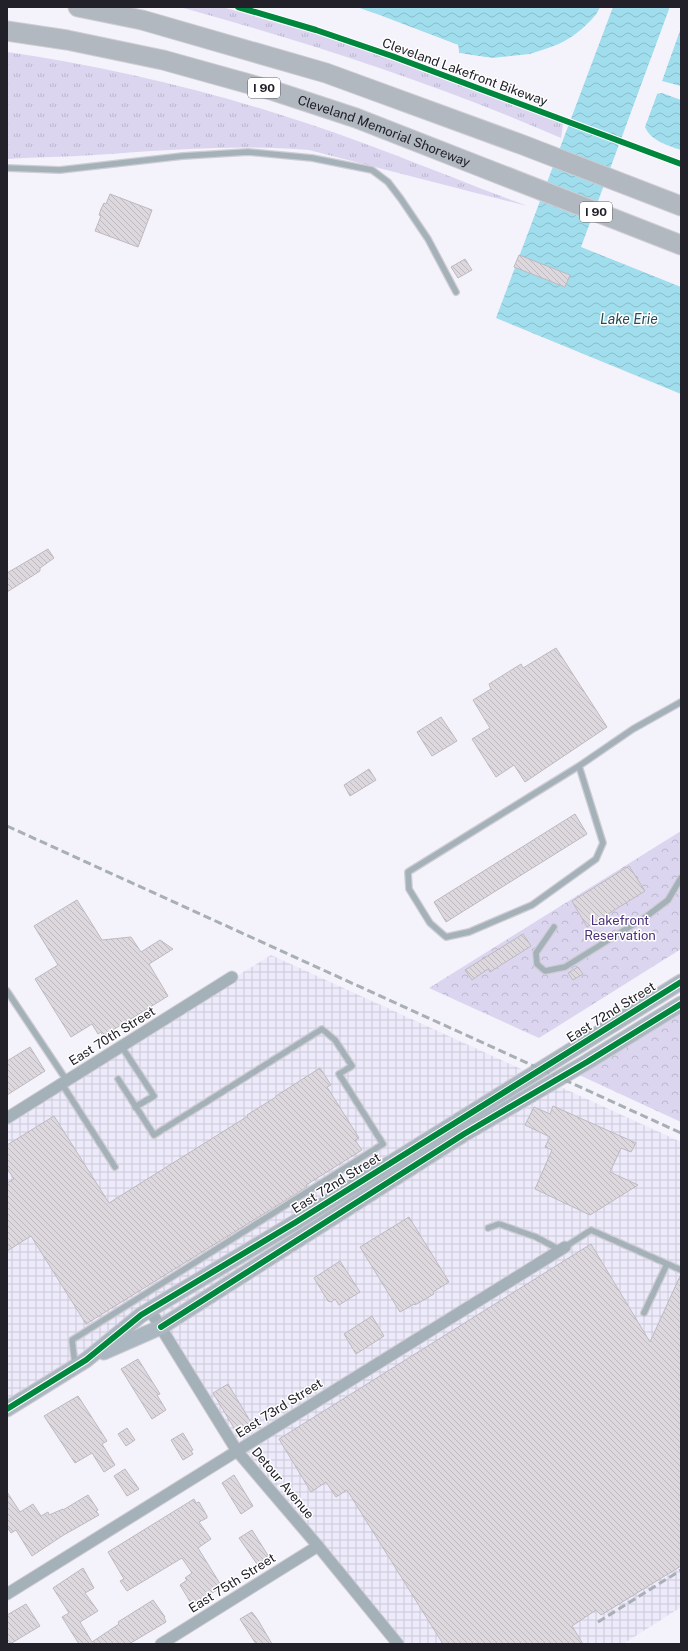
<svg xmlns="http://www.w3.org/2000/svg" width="688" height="1651" font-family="'Public Sans',sans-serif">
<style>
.industrial{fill:url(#industrial-grid)}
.grass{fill:url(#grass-tufts)}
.forest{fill:url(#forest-crowns)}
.water{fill:url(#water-waves)}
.pier{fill:#f4f2fa}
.building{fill:url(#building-back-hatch);stroke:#bfb9c0}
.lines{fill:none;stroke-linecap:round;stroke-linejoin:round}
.lane-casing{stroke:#cfcdd3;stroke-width:8}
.street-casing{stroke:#cfcdd3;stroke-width:13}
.secondary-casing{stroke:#cfcdd3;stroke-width:17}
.highway-casing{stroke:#cfcdd3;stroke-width:21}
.lane{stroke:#a4b1b9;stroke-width:5.5}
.street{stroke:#a4b1b9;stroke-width:11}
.secondary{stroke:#abb7c0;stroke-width:15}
.highway{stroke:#b1b8c0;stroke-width:19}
.rail{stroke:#a8afb5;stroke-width:3;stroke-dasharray:8 4;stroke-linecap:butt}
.cycleway-casing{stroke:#fff;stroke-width:8}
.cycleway{stroke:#00873e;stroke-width:6}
.labels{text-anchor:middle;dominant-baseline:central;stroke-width:3;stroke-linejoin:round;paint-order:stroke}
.shield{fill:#fff;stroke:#646368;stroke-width:1}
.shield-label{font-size:12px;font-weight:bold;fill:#222028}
.street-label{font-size:13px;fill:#222028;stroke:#fff}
.park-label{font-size:13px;fill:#493078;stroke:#fff}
.water-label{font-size:14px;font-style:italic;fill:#234c54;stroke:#fff}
</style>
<defs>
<pattern id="industrial-grid" width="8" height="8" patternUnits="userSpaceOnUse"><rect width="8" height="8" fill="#edeafb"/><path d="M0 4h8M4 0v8" fill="none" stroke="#cbc8d7"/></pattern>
<pattern id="grass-tufts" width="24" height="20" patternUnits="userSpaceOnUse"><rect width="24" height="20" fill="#dbd5f0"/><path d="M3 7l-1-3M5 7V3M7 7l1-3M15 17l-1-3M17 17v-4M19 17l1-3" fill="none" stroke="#bcb7ce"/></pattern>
<pattern id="forest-crowns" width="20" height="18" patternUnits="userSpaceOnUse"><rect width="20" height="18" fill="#dbd5f0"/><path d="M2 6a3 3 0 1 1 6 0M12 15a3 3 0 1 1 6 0" fill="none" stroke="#bcb7ce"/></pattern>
<pattern id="water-waves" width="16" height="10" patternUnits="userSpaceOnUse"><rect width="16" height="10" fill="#a0dded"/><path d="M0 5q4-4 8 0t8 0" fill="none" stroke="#8abdcb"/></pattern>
<pattern id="building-back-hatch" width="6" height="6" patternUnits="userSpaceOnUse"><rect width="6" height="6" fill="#ddd8de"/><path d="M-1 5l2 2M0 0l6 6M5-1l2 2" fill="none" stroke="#bdb9be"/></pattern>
</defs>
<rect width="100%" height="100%" fill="#f4f2fa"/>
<path class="industrial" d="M271,955L681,1142V1607L623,1644H398L237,1451L150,1310L7,1409V1118Z"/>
<g class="grass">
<path d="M180,7H222L346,43L563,124L561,138C438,84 310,43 180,7Z"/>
<path d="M7,52C96,65 189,86 275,113C360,139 444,175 527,206L309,150C237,144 167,150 95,155C66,157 36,157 7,159Z"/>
</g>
<g class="forest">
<path d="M681,831V949L539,1038L429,988Z"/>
<path d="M681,1009V1122L577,1074Z"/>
</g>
<g class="water">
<path d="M357,7H600C597,15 591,20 585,26C561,49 525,58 493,58C482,57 470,55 459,53L458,45Z"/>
<path d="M613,7H670L581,247L681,287V394L496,318Z"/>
<path d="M681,28V150C667,145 651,141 645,127Z"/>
</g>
<g class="pier">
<path d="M355,7L377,14L458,45L459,53L492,58L530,54L560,44L577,34L579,35L561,45L530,56L492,60L458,55L456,46L356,9Z"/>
<path d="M670,7H672L632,116H630Z"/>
<path d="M681,26L662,81L681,86V100L662,93L657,94L647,121L645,120L679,27Z"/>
</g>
<g class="building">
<path d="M110,194L152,210L138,247L95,231L101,216L99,215L101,209L104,203L106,204Z"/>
<path d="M519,255L570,275L565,287L514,267Z"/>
<path d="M465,259L472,270L458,278L451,267Z"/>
<path d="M48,549L54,558L40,568V571L7,592V573Z"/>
<path d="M556,648L607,727L525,782L514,765L496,777L472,739L490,728L473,700L491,689L489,684L521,664L523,668Z"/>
<path d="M441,717L457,741L432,756L417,732Z"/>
<path d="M369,769L376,780L350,796L344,785Z"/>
<path d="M575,814L587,834L446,922L434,902Z"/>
<path d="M629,866L645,891L587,927L572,901Z"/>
<path d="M77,900L102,940L131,937L141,952L160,940L173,949L149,964L168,996L103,1036L101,1032L98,1034L92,1024L71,1037L35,979L58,965L34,926Z"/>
<path d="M523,934L531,946L490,972L488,969L472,980L465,970Z"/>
<path d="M578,967L583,974L573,980L568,973Z"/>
<path d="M30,1047L45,1071L7,1095V1061Z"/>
<path d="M320,1068L331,1085L327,1087L359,1138L355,1140L362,1150L306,1185L307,1187L86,1324L31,1236L7,1251V1183L14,1179L7,1168V1145L54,1116L109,1203L248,1116L247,1115L276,1097V1096Z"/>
<path d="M553,1106L636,1143L631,1152L621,1148L610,1172L638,1185L590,1215L535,1189L552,1150L545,1147L550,1137L525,1125L534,1107L550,1114Z"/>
<path d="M409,1217L449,1282L433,1292L434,1294L415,1305L414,1304L400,1312L360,1247Z"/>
<path d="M591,1244L650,1342L681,1274V1566L601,1615L596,1610L572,1626L583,1644H443L347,1490L336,1497L326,1482L311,1492L279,1439Z"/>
<path d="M340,1261L360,1292L339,1305L335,1299L331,1302L328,1301L314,1278Z"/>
<path d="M372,1316L384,1336L356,1354L344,1334Z"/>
<path d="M138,1359L160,1394L157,1395L166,1410L152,1419L121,1369Z"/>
<path d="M228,1384L252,1424L237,1433L213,1393Z"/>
<path d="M78,1396L107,1441L102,1444L115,1465L104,1472L92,1453L75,1463L44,1416Z"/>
<path d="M127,1428L135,1440L126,1446L118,1434Z"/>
<path d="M183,1433L193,1450L191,1451L193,1454L183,1460L171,1440Z"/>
<path d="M125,1469L139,1489L127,1496L114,1476Z"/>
<path d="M234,1475L253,1506L241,1514L222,1483Z"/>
<path d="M7,1492L20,1512L33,1504L41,1516L48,1512L49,1515L63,1509V1510L88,1495L98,1510L96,1511L99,1515L62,1536L32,1556L16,1530L11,1533L7,1527Z"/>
<path d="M194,1499L196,1503L199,1502L207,1516V1518L199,1522L211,1539L198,1548L222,1587L192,1605L180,1585L187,1580L185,1578L192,1573L182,1558L127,1591L120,1581L124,1579L108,1552Z"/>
<path d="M252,1530L269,1557L257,1564L239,1538Z"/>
<path d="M83,1568L94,1588L85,1593L98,1611L80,1622L92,1642L119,1624L118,1622L153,1600L165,1617H164L166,1622L129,1644H79L62,1617L69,1613L53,1588Z"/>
<path d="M26,1604L40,1626L10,1644H7V1615Z"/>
<path d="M252,1612L258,1620L272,1644H256L240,1619Z"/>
</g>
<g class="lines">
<defs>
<g id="lane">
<path d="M7,168L60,170L183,156L248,152L312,158L372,170L388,182L401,199L428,239L456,292"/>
<path d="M579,766L603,843L596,859L532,905L469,932L446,937L430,923L409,889L408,872L579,766L633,729L681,702"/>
<path d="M554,927L536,953L537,964L545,971L565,967L647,916L668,900L681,878"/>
<path d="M7,991L67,1081"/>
<path d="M122,1047L154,1096L135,1107"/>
<path d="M62,1084L115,1167"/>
<path d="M488,1228L499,1224L536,1237L560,1250"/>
<path d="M565,1247L591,1230L681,1270"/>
<path d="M644,1313L667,1264"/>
<path d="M75,1364L72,1340L383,1144L339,1074L352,1066L335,1040L322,1029L154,1135L118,1079"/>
</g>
<g id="street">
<path d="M7,1118L232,977"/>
<path d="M150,1310L237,1451L318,1546L398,1644"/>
<path d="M7,1594L565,1247"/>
<path d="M161,1644L318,1546"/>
</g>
<g id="secondary">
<path d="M104,1352L161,1327L464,1134L587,1062L681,1004"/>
<path d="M7,1409L86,1360L141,1315L296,1222L681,982"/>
</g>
<g id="highway">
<path d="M78,7L142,20L326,73L523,145L681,206"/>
<path id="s1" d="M7,31L67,40L163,60L274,91L356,118L681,245"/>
</g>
</defs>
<use href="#lane" class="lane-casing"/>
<use href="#street" class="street-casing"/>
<use href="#secondary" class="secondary-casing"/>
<use href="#highway" class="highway-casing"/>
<use href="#lane" class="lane"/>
<use href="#street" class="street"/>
<use href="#secondary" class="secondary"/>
<use href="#highway" class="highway"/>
<g class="rail">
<path d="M7,826L681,1133"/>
<path d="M598,1622L681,1570"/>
</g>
<defs>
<g id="cycleway">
<path d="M238,7L316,30L392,56L681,164"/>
<path d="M161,1327L464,1134L587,1062L681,1004"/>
<path d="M7,1409L86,1360L141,1315L296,1222L681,982"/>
</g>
</defs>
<use href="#cycleway" class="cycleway-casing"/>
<use href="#cycleway" class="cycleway"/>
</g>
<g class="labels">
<g class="shield">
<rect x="248" y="78" width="32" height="20" rx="3"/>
<rect x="580" y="202" width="32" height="20" rx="3"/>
</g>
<g class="shield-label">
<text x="264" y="88">I 90</text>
<text x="596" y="212">I 90</text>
</g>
<g class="street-label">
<text transform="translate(465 72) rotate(20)">Cleveland Lakefront Bikeway</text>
<text stroke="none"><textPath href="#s1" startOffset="391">Cleveland Memorial Shoreway</textPath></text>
<text transform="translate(611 1012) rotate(-32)">East 72nd Street</text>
<text transform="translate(112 1036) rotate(-32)">East 70th Street</text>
<text transform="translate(336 1183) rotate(-32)">East 72nd Street</text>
<text transform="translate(279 1408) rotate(-32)">East 73rd Street</text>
<text transform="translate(283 1483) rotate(50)">Detour Avenue</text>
<text transform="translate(232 1583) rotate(-32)">East 75th Street</text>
</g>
<g class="park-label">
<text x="620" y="920">Lakefront<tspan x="620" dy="15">Reservation</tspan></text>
</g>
<g class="water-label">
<text x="629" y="319">Lake Erie</text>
</g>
</g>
<rect width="688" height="1651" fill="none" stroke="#222028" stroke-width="16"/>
</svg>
